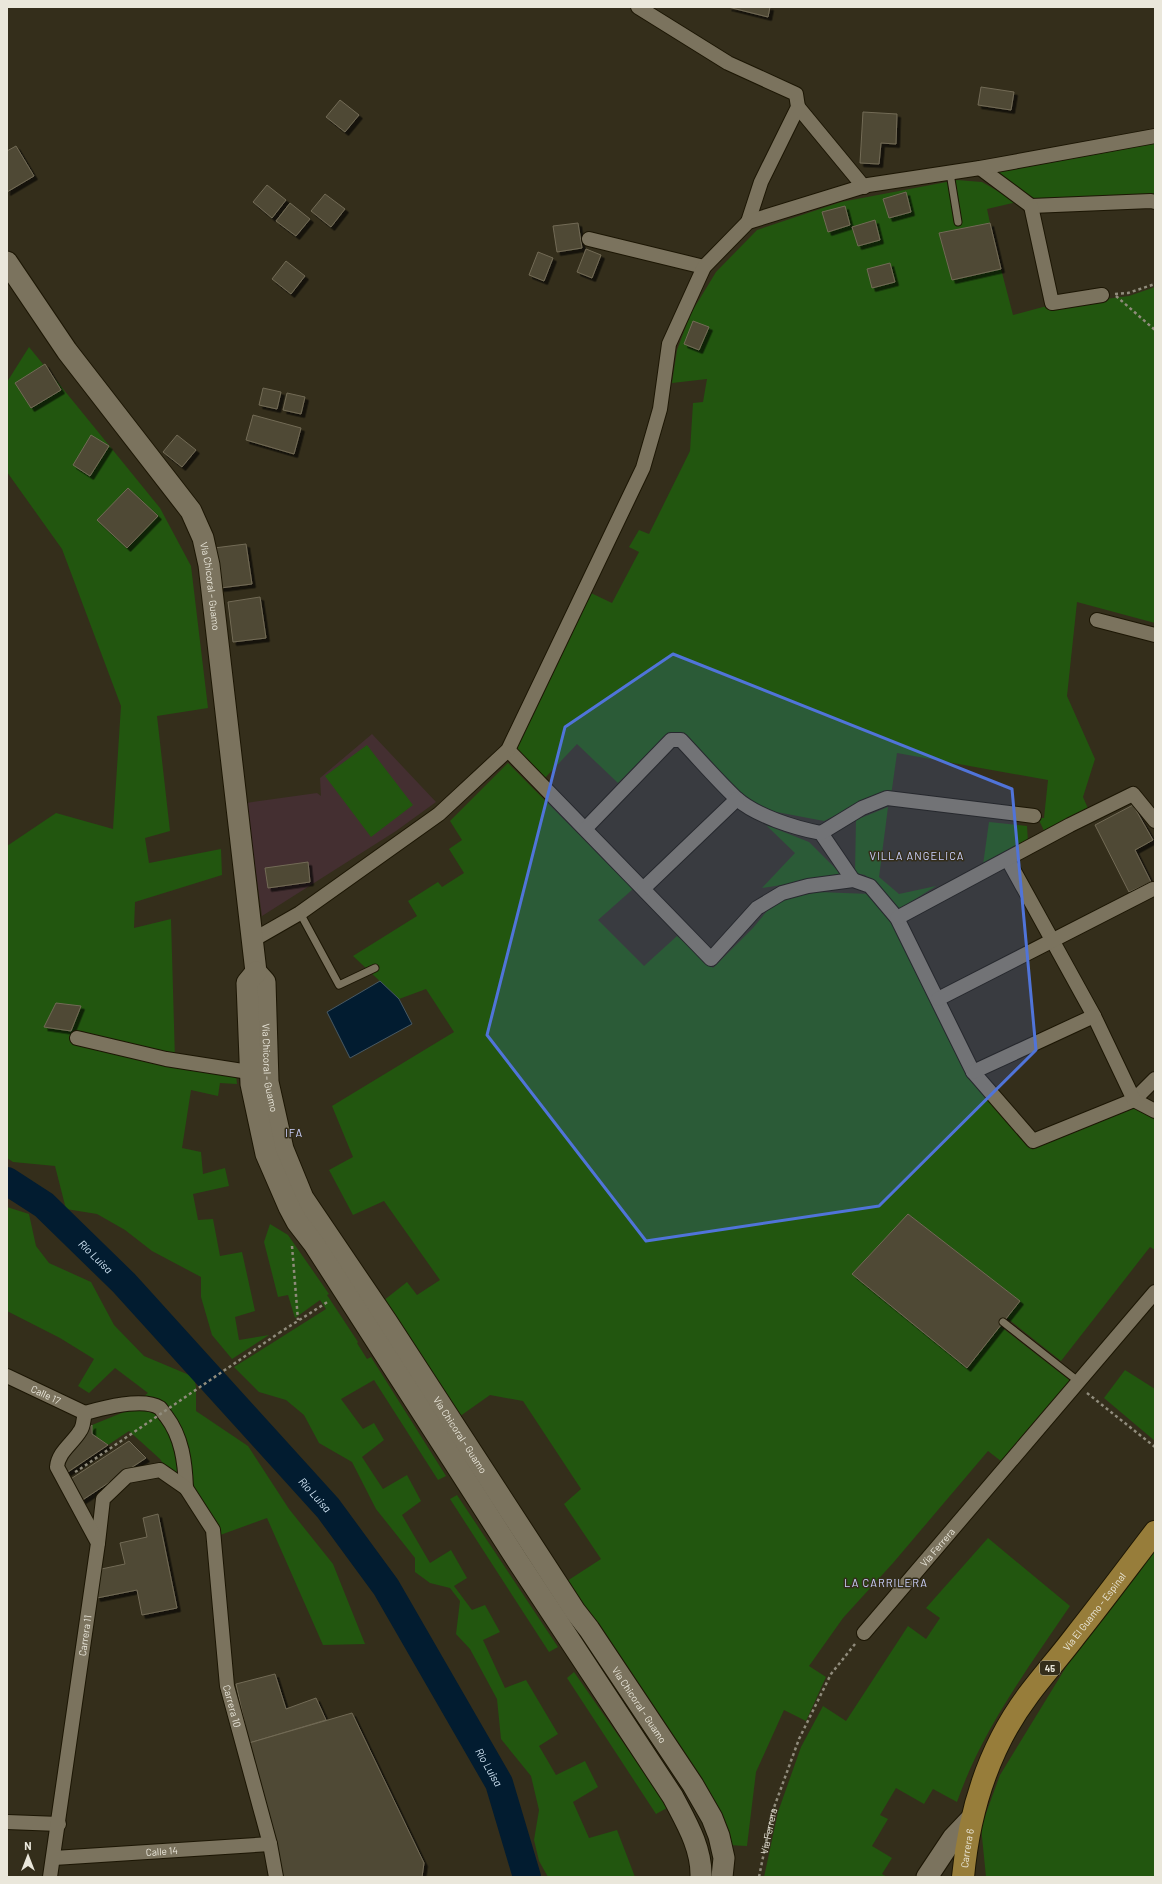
<svg xmlns="http://www.w3.org/2000/svg" width="1162" height="1884" font-family="Barlow,sans-serif">
<style>
.education{fill:#442f31}
.green{fill:#22560f}
.water{fill:#021c30;stroke:#485963}
.lines{fill:none;stroke-linecap:round;stroke-linejoin:round}
.river{stroke:#021c30;stroke-width:28}
.building{fill:#4f4834;stroke:#726b56;filter:url(#shadow)}
.lane-casing{stroke:#1c1604;stroke-width:9}
.street-casing{stroke:#1c1604;stroke-width:16}
.secondary-casing{stroke:#1c1604;stroke-width:23}
.primary-casing{stroke:#1c1604;stroke-width:24}
.path{stroke:#908c7c;stroke-width:2.5;stroke-dasharray:3 3;stroke-linecap:butt}
.lane{stroke:#7b735e;stroke-width:7}
.street{stroke:#7b735e;stroke-width:14}
.secondary{stroke:#7b735e;stroke-width:21}
.primary{stroke:#977d3a;stroke-width:22}
.path-bridge{stroke:#908c7c;stroke-width:2.5;stroke-dasharray:3 3;stroke-linecap:butt}
.marked{fill:#5074d9;fill-opacity:0.2;stroke:#5074d9;stroke-width:3;stroke-linejoin:round}
.labels{text-anchor:middle;dominant-baseline:central;stroke-width:3;stroke-linejoin:round;paint-order:stroke}
.shield{fill:#342e1b;stroke:#b3b0a1;stroke-width:1}
.shield-label{font-size:9px;font-weight:bold;fill:#eae7db}
.street-label{font-size:10px;fill:#eae7db;stroke:#342e1b}
.neighbourhood-label{font-size:11px;letter-spacing:1px;fill:#cbd0fb;stroke:#342e1b}
.water-label{font-size:11px;font-style:italic;fill:#d0e4f4;stroke:#342e1b}
</style>
<defs>
<filter id="shadow"><feDropShadow dx="3.5" dy="3.5" stdDeviation="0" flood-color="#0009"/></filter>
</defs>
<rect width="100%" height="100%" fill="#342e1b"/>
<path class="education" d="M372,734L436,802L396,831L262,916L246,803L317,793L321,796L320,778Z"/>
<g class="green">
<path d="M1155,138V199L1033,203L988,170Z"/>
<path d="M957,180L982,182L1017,202L987,209L990,223L939,233L952,280L1001,269L1013,315L1043,307L1129,296L1155,287V623L1077,602L1067,696L1095,759L1083,797L1090,813L1046,835L1038,818H1044L1048,780L897,753L891,796L870,798L824,821L756,808L683,736L667,734L618,783L577,744L544,779L515,750L591,593L612,603L639,552L629,547L639,530L649,534L690,451L693,403L703,402L707,379L672,383L677,350L691,313L716,272L757,230L841,202Z"/>
<path d="M29,347L160,508L191,566L208,708L157,716L170,831L145,838L149,863L221,849L222,875L135,902L134,928L171,919L175,1060L235,1066L237,1084L220,1083L218,1096L191,1090L182,1148L201,1152L203,1174L225,1168L229,1186L193,1194L198,1220L213,1219L220,1256L242,1252L255,1311L235,1317L239,1340L269,1335L232,1359L212,1335L201,1297V1277L152,1251L125,1230L97,1214L66,1209L55,1166L13,1162L7,1158V846L56,813L113,829L121,706L62,549L7,472V382Z"/>
<path d="M367,745L413,805L371,837L325,776Z"/>
<path d="M508,763L633,889L598,920L644,966L677,936L713,968L753,928L767,911L787,898L818,892L870,894L896,923L969,1076L1032,1146L1132,1105L1155,1117V1250L1150,1247L1061,1361L1007,1318L1019,1301L908,1214L852,1274L967,1368L1000,1326L1072,1382L1006,1465L988,1451L893,1563L843,1618L809,1666L826,1677L806,1721L784,1710L756,1772L747,1846L728,1845L564,1583L601,1559L564,1504L581,1489L523,1401L490,1395L456,1419L378,1305L407,1282L417,1295L440,1280L384,1201L353,1215L329,1170L353,1157L332,1106L454,1032L426,989L399,999L353,956L417,916L408,901L438,882L442,887L464,873L449,849L462,840L450,821Z"/>
<path d="M888,807L879,877L899,894L936,886L898,910L865,875L855,873L856,820Z"/>
<path d="M989,822L1027,826L1028,842L983,865Z"/>
<path d="M766,825L809,842L843,876L762,888L795,853Z"/>
<path d="M7,1207L29,1214L36,1246L49,1263L91,1282L114,1325L144,1356L194,1377L196,1387V1411L248,1446L289,1509L333,1564L365,1644L323,1645L267,1518L212,1538L160,1459L129,1431L108,1445L92,1434V1425L124,1412L148,1393L115,1368L89,1393L78,1386L94,1359L60,1338L7,1311Z"/>
<path d="M270,1224L288,1235L329,1294L327,1295L358,1342L357,1343L367,1359L371,1357L446,1476L438,1480L374,1380L341,1399L363,1429L374,1423L384,1440L362,1457L383,1489L407,1475L421,1501L402,1515L430,1563L451,1550L467,1578L454,1586L472,1610L485,1605L500,1632L483,1640L505,1688L526,1680L558,1734L539,1746L556,1775L585,1761L598,1787L573,1802L589,1838L617,1830L635,1877H548L539,1861L534,1840L539,1810L531,1776L501,1739L497,1699L470,1649L456,1634L460,1601L450,1588L430,1583L415,1572V1558L376,1509L352,1462L319,1443L304,1415L286,1400L259,1392L234,1367L326,1309L320,1300L295,1318L288,1295L278,1297L264,1242Z"/>
<path d="M1125,1370L1155,1389V1441L1104,1398Z"/>
<path d="M457,1495L558,1647L549,1652L450,1499Z"/>
<path d="M988,1538L1070,1606C1028,1668 982,1730 957,1802L933,1789L924,1804L896,1788L880,1815L888,1819L872,1846L892,1858L882,1874L887,1877H764L778,1812L801,1747L823,1706L846,1721L908,1626L926,1639L940,1618L926,1608Z"/>
<path d="M1155,1541V1877H986L981,1827L1000,1775L1082,1641Z"/>
<path d="M574,1672L659,1794L667,1808L656,1814L567,1678Z"/>
</g>
<path class="water" d="M380,981L399,999L412,1024L350,1058L327,1012Z"/>
<g class="lines">
<path class="river" id="s1" d="M7,1181L44,1205L124,1283L328,1508L386,1587L499,1783L527,1877"/>
</g>
<g class="building">
<path d="M728,7H770L768,17Z"/>
<path d="M981,87L1014,92L1011,110L978,105Z"/>
<path d="M340,100L359,115L345,132L326,117Z"/>
<path d="M863,112L897,114L896,144L881,143L879,164L860,163Z"/>
<path d="M16,146L34,176L7,192V151Z"/>
<path d="M267,185L286,200L272,218L253,202Z"/>
<path d="M906,192L911,212L889,218L883,199Z"/>
<path d="M325,194L345,209L331,227L311,211Z"/>
<path d="M290,203L310,219L296,236L276,221Z"/>
<path d="M845,206L850,225L828,232L822,212Z"/>
<path d="M875,220L880,240L858,246L852,227Z"/>
<path d="M578,223L582,248L557,252L553,226Z"/>
<path d="M990,223L1001,269L952,280L939,233Z"/>
<path d="M586,249L601,255L592,278L577,272Z"/>
<path d="M538,252L553,258L544,281L529,275Z"/>
<path d="M286,261L305,276L291,294L272,279Z"/>
<path d="M890,263L895,282L872,288L867,269Z"/>
<path d="M693,321L709,327L699,350L684,344Z"/>
<path d="M45,364L61,390L31,408L15,383Z"/>
<path d="M263,388L281,392L277,409L259,405Z"/>
<path d="M287,393L305,397L301,414L283,410Z"/>
<path d="M253,415L301,428L294,454L246,440Z"/>
<path d="M91,435L109,446L90,476L73,465Z"/>
<path d="M177,435L196,450L182,467L163,452Z"/>
<path d="M128,488L158,516L127,548L97,520Z"/>
<path d="M246,544L252,584L220,588L214,548Z"/>
<path d="M260,597L266,638L233,642L228,602Z"/>
<path d="M1133,805L1153,840L1135,850L1151,882L1129,892L1095,825Z"/>
<path d="M308,862L310,882L268,888L265,868Z"/>
<path d="M56,1003L81,1006L71,1031L44,1027Z"/>
<path d="M908,1214L1020,1301L967,1368L852,1274Z"/>
<path d="M92,1425V1434L108,1445L65,1474L59,1463Z"/>
<path d="M129,1441L146,1458L75,1505L63,1484Z"/>
<path d="M158,1514L177,1608L142,1615L137,1590L97,1598L92,1571L125,1564L120,1543L147,1537L143,1518Z"/>
<path d="M275,1674L286,1709L316,1698L326,1720L249,1743L236,1684Z"/>
<path d="M352,1713L424,1863L422,1877H272L249,1743Z"/>
</g>
<g class="lines">
<defs>
<g id="lane">
<path d="M950,173L958,222"/>
<path d="M300,913L339,985L375,968"/>
<path d="M1003,1322L1078,1381"/>
</g>
<g id="street">
<path d="M638,7L728,63L796,94L798,107L761,182L748,222"/>
<path d="M798,107L864,187"/>
<path d="M980,168L1031,206L1151,201L1155,202"/>
<path d="M1031,206L1052,303L1102,295"/>
<path d="M589,239L704,267"/>
<path d="M1097,620L1155,635"/>
<path d="M508,750L711,959L757,908L782,893L808,886L853,880L870,886L897,918L973,1072L1033,1141L1134,1100L1155,1079"/>
<path d="M586,828L671,740H681C699,759 717,780 736,798C756,816 795,828 821,833L853,880"/>
<path d="M821,833L862,808L887,798L1034,816"/>
<path d="M1008,860L1094,1016L1134,1100L1155,1111"/>
<path d="M644,888L737,799"/>
<path d="M897,918L1070,825L1133,794L1155,821"/>
<path d="M253,940L300,913L439,814L508,750L643,468L660,409L669,344L704,267L748,222L868,185L980,168L1155,136"/>
<path d="M938,999L1153,889"/>
<path d="M77,1038L166,1059L249,1072"/>
<path d="M973,1072L1094,1016"/>
<path id="s3" d="M7,1376L85,1413"/>
<path d="M85,1413C103,1408 143,1397 160,1408C162,1410 164,1414 166,1416C182,1437 185,1462 186,1488"/>
<path id="s4" d="M98,1543L103,1499L127,1476L160,1470L186,1488L213,1530L227,1686L270,1844L276,1877"/>
<path id="s5" d="M864,1633L1155,1292"/>
<path d="M7,1822L59,1824"/>
<path id="s6" d="M54,1858L270,1844"/>
<path id="s7" d="M50,1877L98,1543L57,1467C58,1452 73,1443 80,1431C84,1426 83,1419 85,1413"/>
</g>
<g id="secondary">
<path id="s8" d="M7,262L67,351L191,511L203,538L209,565L256,972L265,982L268,1082L283,1149L303,1198L387,1322L575,1611L589,1629L693,1785L712,1818L719,1836L724,1858L722,1877"/>
<path d="M256,972L247,983L251,1084L266,1154L289,1207L297,1222L314,1244L517,1560L673,1797C686,1822 702,1848 701,1877"/>
<path d="M927,1877L953,1838L971,1819"/>
</g>
<g id="primary">
<path id="s9" d="M963,1877C969,1812 989,1747 1029,1694C1044,1674 1061,1655 1076,1635C1103,1601 1129,1566 1155,1532"/>
</g>
</defs>
<use href="#lane" class="lane-casing"/>
<use href="#street" class="street-casing"/>
<use href="#secondary" class="secondary-casing"/>
<use href="#primary" class="primary-casing"/>
<g class="path">
<path d="M1115,294L1128,293L1155,284"/>
<path d="M1116,296L1155,330"/>
<path d="M292,1246L298,1320"/>
<path d="M279,1333L329,1301"/>
<path d="M1087,1393L1155,1447"/>
<path d="M75,1472L80,1469"/>
<path id="s2" d="M759,1877L772,1813L799,1739L831,1674L855,1644"/>
</g>
<use href="#lane" class="lane"/>
<use href="#street" class="street"/>
<use href="#secondary" class="secondary"/>
<use href="#primary" class="primary"/>
<path class="path-bridge" d="M80,1469L279,1333"/>
</g>
<path class="marked" d="M673,654L1012,789L1036,1050L879,1206L646,1241L487,1035L565,727Z"/>
<g class="labels">
<rect class="shield" x="1040" y="1661" width="20" height="14" rx="3"/>
<g class="shield-label">
<text x="1050" y="1668">45</text>
</g>
<g class="street-label">
<text stroke="none"><textPath href="#s8" startOffset="388">Vía Chicoral - Guamo</textPath></text>
<text stroke="none"><textPath href="#s8" startOffset="876">Vía Chicoral - Guamo</textPath></text>
<text stroke="none"><textPath href="#s3" startOffset="43">Calle 17</textPath></text>
<text stroke="none"><textPath href="#s8" startOffset="1296">Vía Chicoral - Guamo</textPath></text>
<text stroke="none"><textPath href="#s5" startOffset="113">Vía Ferrera</textPath></text>
<text stroke="none"><textPath href="#s9" startOffset="302">Vía El Guamo - Espinal</textPath></text>
<text stroke="none"><textPath href="#s7" startOffset="244">Carrera 11</textPath></text>
<text stroke="none"><textPath href="#s8" startOffset="1620">Vía Chicoral - Guamo</textPath></text>
<text stroke="none"><textPath href="#s4" startOffset="370">Carrera 10</textPath></text>
<text stroke="none"><textPath href="#s2" startOffset="47">Vía Ferrera</textPath></text>
<text stroke="none"><textPath href="#s9" startOffset="29">Carrera 6</textPath></text>
<text stroke="none"><textPath href="#s6" startOffset="108">Calle 14</textPath></text>
</g>
<g class="neighbourhood-label">
<text x="917" y="855">VILLA ANGELICA</text>
<text x="294" y="1132">IFA</text>
<text x="886" y="1582">LA CARRILERA</text>
</g>
<g class="water-label">
<text stroke="none"><textPath href="#s1" startOffset="117">Río Luisa</textPath></text>
<text stroke="none"><textPath href="#s1" startOffset="441">Río Luisa</textPath></text>
<text stroke="none"><textPath href="#s1" startOffset="765">Río Luisa</textPath></text>
</g>
</g>
<rect width="1162" height="1884" fill="none" stroke="#eae7db" stroke-width="16"/>
<g transform="translate(28 1856)" stroke="#342e1b" stroke-width="3" paint-order="stroke">
<path d="M0-3L7 15L0 10L-7 15Z" fill="#eae7db"/>
<text y="-6" font-size="11" font-weight="bold" text-anchor="middle" fill="#eae7db">N</text>
</g>
</svg>
